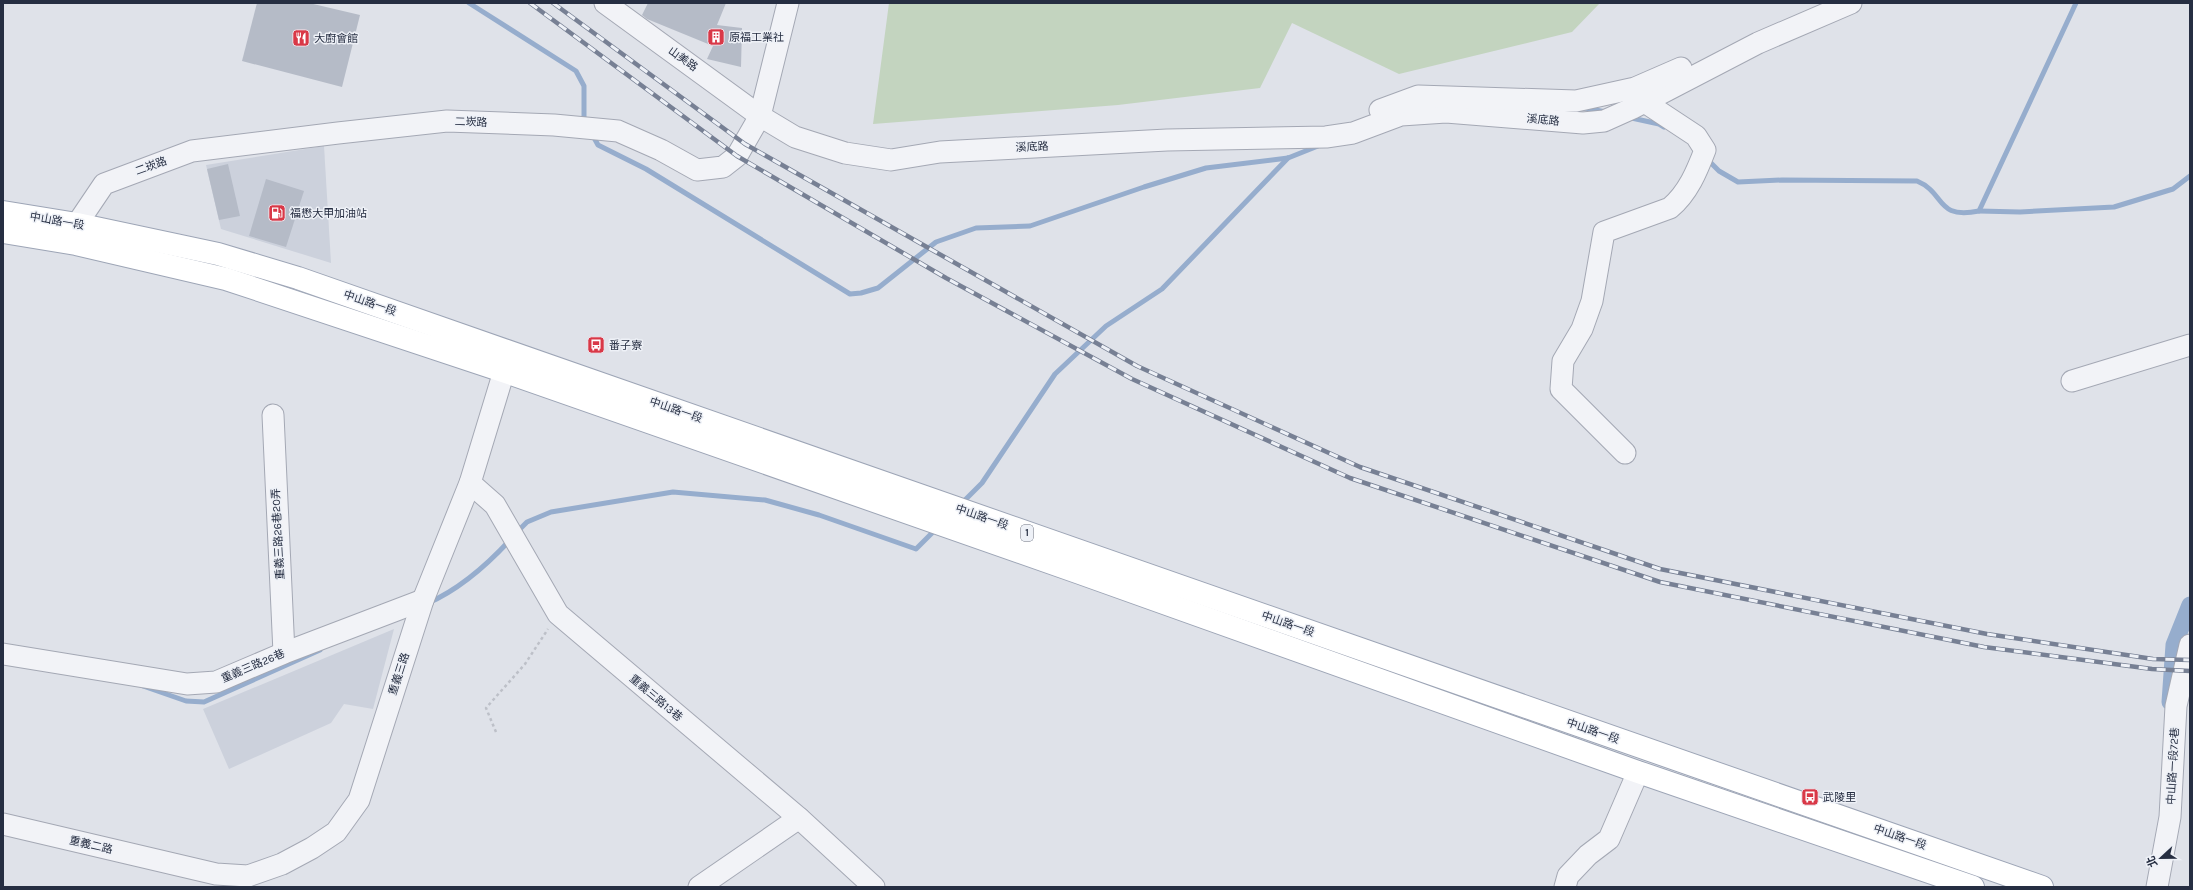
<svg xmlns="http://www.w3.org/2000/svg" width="2193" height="890" font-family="Karla,'Noto Sans TC',sans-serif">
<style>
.built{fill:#ccd1dc}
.green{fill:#c3d4bf}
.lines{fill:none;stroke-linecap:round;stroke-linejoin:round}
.stream{stroke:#96adcd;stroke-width:5}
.canal{stroke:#96adcd;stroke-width:17}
.building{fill:#b5bbc7}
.minor-casing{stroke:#a4a8b4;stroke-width:23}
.major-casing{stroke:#9da5b6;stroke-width:24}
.path{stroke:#bdc0c8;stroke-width:2.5;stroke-dasharray:3 3;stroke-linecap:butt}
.minor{stroke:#f2f3f7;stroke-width:21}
.major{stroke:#fff;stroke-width:22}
.rail-casing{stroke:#778094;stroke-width:4.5}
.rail{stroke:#eef1f7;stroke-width:3;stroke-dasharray:9;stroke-linecap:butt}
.labels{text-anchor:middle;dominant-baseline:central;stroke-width:3;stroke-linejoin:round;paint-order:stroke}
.shield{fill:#eef1f7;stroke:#626878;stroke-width:1}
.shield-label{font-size:10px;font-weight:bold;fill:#262e42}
.poi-label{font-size:11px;fill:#262e42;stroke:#eef1f7;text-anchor:start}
.street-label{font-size:11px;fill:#262e42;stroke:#eef1f7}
</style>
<rect width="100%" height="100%" fill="#dfe2e9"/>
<g class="built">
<path d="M324,146L331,263L221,229L206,165Z"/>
<path d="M394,629L373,709L344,704L331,723L229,769L203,709Z"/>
</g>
<path class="green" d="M889,3H1600L1572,32L1399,74L1292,23L1260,88L1118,105L873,124Z"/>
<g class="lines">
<g class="stream">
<path d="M469,3L576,71L584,86V119L585,122"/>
<path d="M1585,108L1606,112"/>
<path d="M1627,117L1659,124L1664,127"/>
<path d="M592,134L598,145L646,169L850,294L861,293L878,288L936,242L976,228L1030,226L1144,187L1206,168L1288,158L1318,146"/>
<path d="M1707,159L1719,171L1738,182L1782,180L1917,181C1946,193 1935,220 1979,211L2076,3"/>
<path d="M1979,211L2020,212L2114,207L2173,189L2190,176"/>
<path d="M961,504L982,483L1055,374L1106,326L1162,289L1288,158"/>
<path d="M516,533L527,522L551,512L673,492L765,500L819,515L916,549L936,529"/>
<path d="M428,603C460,589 486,566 510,540"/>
<path d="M143,686L186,701L204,702L320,650"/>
</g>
<path class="canal" d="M2170,702L2174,645L2190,605"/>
</g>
<g class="building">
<path d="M257,3H309L360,15L342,87L242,61Z"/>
<path d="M648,3H726L717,25L742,28L741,67L707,59L713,46L647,19L642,15Z"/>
<path d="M228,164L240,216L219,220L207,169Z"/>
<path d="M266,179L304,191L286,247L249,236Z"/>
</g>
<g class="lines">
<defs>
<g id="minor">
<path d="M605,3L760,116L795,137L845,153L891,160L940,152L1167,140L1326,137L1353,133L1401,115L1446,112L1583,123L1604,121L1633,108L1758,43L1851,3"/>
<path d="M1380,110L1418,96L1576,101L1635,88L1681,68"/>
<path d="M76,241L77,224L104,184L192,151L338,133L447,121L554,125L618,131L661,150L697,170L723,167L737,156L760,116L788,3"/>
<path d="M2072,381L2190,345"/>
<path d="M273,415L284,653"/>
<path d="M1625,453L1561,389L1563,361L1582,329L1592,301L1604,232L1670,208C1688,193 1697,171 1705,150L1696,136L1643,101"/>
<path d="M470,483L495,505L558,614L799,818L874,887"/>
<path d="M3,654L187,684L216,682L284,653L423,600"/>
<path d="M3,824L216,874L248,876L282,864L312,848L336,832L359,800L423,600L470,483L509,355"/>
<path d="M699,887L799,818"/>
<path d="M1565,887L1568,876L1588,855L1609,839L1638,772"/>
<path d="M2157,887L2170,817L2176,706L2190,645"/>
</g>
<g id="major">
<path d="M3,212L77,224L218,254L298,278L2042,887"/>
<path d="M3,232L76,244L226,279L503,371L1080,573L1638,772L1973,887"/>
</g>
</defs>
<use href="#minor" class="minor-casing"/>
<use href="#major" class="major-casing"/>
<path class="path" d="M496,732L486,708L525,664L548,629"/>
<use href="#minor" class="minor"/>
<use href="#major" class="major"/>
<defs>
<g id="rail">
<path d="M530,3L737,156L946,278L1132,379L1350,478L1660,582L1984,647L2152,669L2190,671"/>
<path d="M553,3L745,144L1137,366L1360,467L1660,569L1987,634L2153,659L2190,660"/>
</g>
</defs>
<use href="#rail" class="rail-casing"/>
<use href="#rail" class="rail"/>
</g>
<defs>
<symbol id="building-square" viewBox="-11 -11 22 22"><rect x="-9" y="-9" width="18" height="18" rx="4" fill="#d93847" stroke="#eef1f7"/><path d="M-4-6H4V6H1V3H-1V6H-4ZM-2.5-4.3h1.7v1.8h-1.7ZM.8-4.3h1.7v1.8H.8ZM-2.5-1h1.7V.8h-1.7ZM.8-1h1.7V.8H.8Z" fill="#fff"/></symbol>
<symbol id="restaurant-square" viewBox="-11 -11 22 22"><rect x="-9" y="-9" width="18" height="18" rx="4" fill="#d93847" stroke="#eef1f7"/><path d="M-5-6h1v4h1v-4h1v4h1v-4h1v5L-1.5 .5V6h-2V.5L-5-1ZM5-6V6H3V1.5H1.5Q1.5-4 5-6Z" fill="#fff"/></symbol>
<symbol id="fuel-square" viewBox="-11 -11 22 22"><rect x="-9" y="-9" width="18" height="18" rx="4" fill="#d93847" stroke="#eef1f7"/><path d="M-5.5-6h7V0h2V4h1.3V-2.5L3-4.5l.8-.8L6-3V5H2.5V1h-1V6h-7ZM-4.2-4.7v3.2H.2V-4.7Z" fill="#fff"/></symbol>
<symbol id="bus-square" viewBox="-11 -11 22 22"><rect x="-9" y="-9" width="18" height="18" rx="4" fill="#d93847" stroke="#eef1f7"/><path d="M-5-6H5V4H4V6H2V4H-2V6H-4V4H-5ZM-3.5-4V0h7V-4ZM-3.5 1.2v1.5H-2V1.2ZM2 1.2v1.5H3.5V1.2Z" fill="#fff"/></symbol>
</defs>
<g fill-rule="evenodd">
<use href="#building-square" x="706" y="27" width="20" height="20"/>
<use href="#restaurant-square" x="291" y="28" width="20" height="20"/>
<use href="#fuel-square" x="267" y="203" width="20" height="20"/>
<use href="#bus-square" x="586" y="335" width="20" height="20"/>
<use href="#bus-square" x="1800" y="787" width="20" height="20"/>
</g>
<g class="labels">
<rect class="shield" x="1021" y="525" width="12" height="16" rx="3"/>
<g class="shield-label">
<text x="1027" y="533">1</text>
</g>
<g class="poi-label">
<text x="729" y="37">原福工業社</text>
<text x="314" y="38">大廚會館</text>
<text x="290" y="213">福懋大甲加油站</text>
<text x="609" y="345">番子寮</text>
<text x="1823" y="797">武陵里</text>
</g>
<g class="street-label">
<text transform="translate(683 59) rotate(36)">山美路</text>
<text transform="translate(1543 120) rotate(5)">溪底路</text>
<text transform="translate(471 122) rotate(2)">二崁路</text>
<text transform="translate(1032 147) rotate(-3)">溪底路</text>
<text transform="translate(151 166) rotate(-20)">二崁路</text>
<text transform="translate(57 221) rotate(10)">中山路一段</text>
<text transform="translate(370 303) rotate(19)">中山路一段</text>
<text transform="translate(676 410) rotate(19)">中山路一段</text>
<text transform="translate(982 517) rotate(19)">中山路一段</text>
<text transform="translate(278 534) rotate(-93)">重義三路26巷20弄</text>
<text transform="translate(1288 624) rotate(19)">中山路一段</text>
<text transform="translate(253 666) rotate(-23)">重義三路26巷</text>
<text transform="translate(399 674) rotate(-72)">重義三路</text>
<text transform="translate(656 698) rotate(40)">重義三路13巷</text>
<text transform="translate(1593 731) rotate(19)">中山路一段</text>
<text transform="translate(2173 766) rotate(-87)">中山路一段72巷</text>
<text transform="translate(1900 837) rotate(19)">中山路一段</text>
<text transform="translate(91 845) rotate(13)">重義二路</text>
</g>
</g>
<rect width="2193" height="890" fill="none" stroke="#262e42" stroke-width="8"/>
<g transform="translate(2161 858) rotate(248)" stroke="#eef1f7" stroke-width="3" paint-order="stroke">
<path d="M0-3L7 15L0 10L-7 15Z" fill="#262e42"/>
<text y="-6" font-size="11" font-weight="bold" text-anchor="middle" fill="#262e42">北</text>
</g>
</svg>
